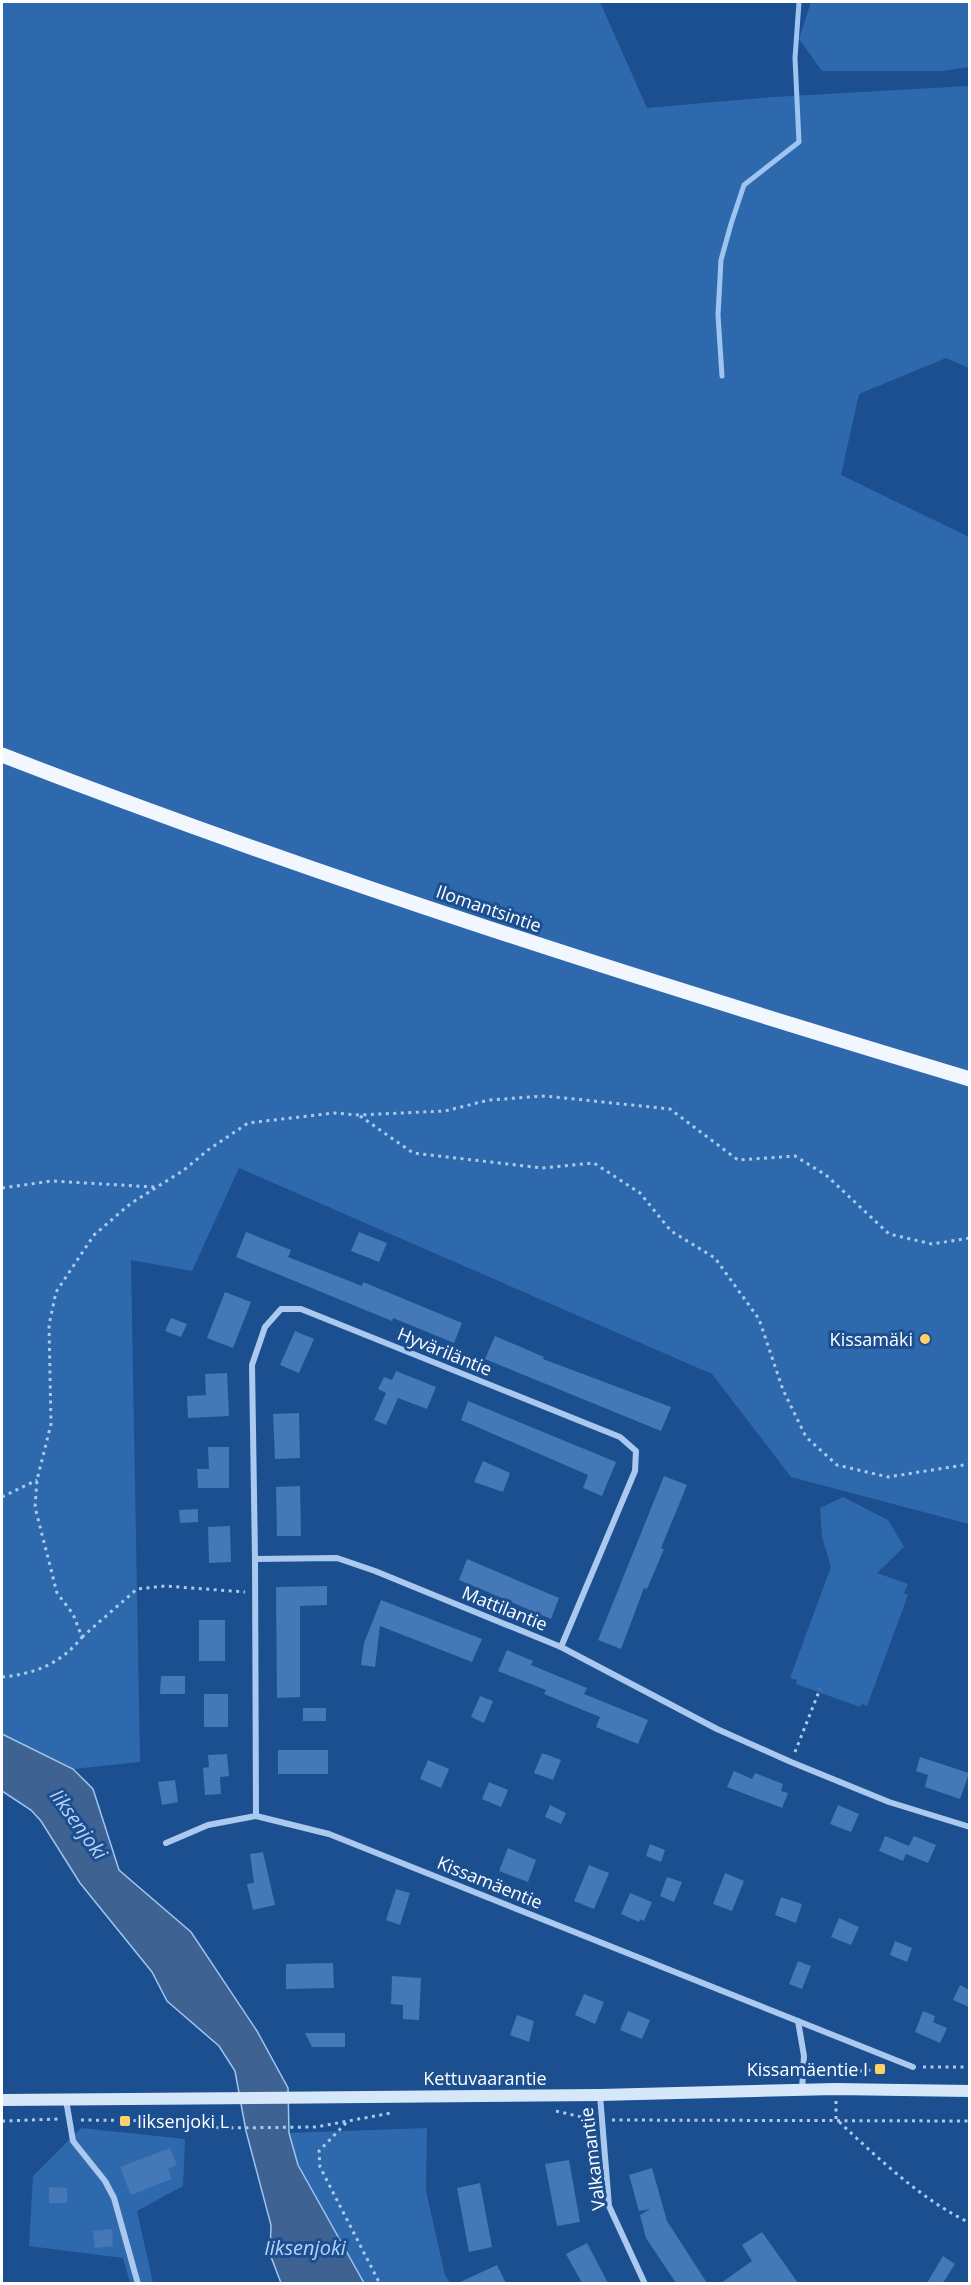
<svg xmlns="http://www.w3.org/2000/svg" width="971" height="2285" font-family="'Open Sans',sans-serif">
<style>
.green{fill:#2f69ad}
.water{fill:#3e6291;stroke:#9ec4f0;stroke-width:1.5}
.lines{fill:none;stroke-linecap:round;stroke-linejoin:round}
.stream{stroke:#9ec4f0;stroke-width:5}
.building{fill:#4478b7}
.path{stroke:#abc9ee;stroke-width:3;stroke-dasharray:3 4.5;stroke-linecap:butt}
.street{stroke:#abc9ee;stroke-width:6}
.secondary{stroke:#d7e7fa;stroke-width:12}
.primary{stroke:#f2f7ff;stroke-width:15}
.poi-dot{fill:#fed268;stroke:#1c4f90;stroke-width:2}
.labels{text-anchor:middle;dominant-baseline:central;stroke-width:6;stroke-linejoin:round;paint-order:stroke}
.street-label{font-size:18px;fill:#fff;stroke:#1c4f90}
.poi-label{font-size:18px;fill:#fff;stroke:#1c4f90;text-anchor:end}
.water-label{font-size:20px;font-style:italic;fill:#b7d3f5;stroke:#1c4f90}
</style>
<rect width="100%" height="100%" fill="#1c4f90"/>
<g class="green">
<path d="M2,2H600L647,108L774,97L969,86V368L946,358L859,394L841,475L969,537V1524L791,1477L712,1374L239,1168L192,1271L131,1260L140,1762L73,1769L2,1734Z"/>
<path d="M811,2H969V67L942,71H822L799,39Z"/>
<path d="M843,1497L888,1520L904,1547L877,1573L908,1584L904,1593L908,1595L867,1706L862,1704L860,1707L796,1684L797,1680L790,1678L831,1567L822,1537L820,1508Z"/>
<path d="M81,2128L185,2139L183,2186L137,2211L153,2283H130L123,2258L29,2246L33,2176Z"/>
<path d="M427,2128L426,2191L445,2275L450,2283H364C339,2234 300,2188 289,2133Z"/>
</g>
<path class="water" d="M2,1734L73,1769L93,1789L119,1870L191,1932L257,2031L288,2088L289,2133L298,2165L364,2283H281L270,2254L271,2225L246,2131L235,2071L219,2046L167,2001L152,1972L80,1883L41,1821L31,1810L2,1791Z"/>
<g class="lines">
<path class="stream" d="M722,376L718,315L721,260L731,224L744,185L799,142L795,58L799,2"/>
</g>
<g class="building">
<path d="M246,1232L291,1250L288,1257L362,1286L363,1282L462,1323L454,1343L393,1318L392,1321L236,1257Z"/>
<path d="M359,1232L387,1243L379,1262L351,1251Z"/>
<path d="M225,1292L251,1302L233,1348L207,1338Z"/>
<path d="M171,1318L187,1324L181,1337L165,1331Z"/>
<path d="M295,1331L314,1339L299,1373L280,1365Z"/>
<path d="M495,1336L544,1357L543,1359L671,1407L661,1431L485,1359Z"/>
<path d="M396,1371L436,1387L427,1409L398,1398L386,1425L374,1420L386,1393L378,1389L384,1377L392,1380Z"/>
<path d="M227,1373L229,1416L188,1418L187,1396L206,1395L205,1374Z"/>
<path d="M468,1401L616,1462L602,1496L583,1488L588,1475L461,1420Z"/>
<path d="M299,1413L300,1458L275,1459L273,1414Z"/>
<path d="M208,1447H229V1488H198L197,1469H209Z"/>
<path d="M483,1461L510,1473L503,1492L474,1482Z"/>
<path d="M664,1476L687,1485L661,1548L664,1549L647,1589L644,1588L621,1649L598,1640Z"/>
<path d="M300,1486L301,1536H277L276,1487Z"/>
<path d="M198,1509V1522L180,1523L179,1510Z"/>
<path d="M230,1526L231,1562L209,1563L208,1527Z"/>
<path d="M467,1559L559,1598L551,1619L459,1580Z"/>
<path d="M327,1586V1605L300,1606V1697L277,1698L276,1587Z"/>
<path d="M381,1600L482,1639L472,1662L380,1626L375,1667L361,1665L364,1643Z"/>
<rect x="199" y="1620" width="26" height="41"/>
<path d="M507,1650L533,1661L531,1665L587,1688L584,1694L648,1720L638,1744L596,1727L600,1717L544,1694L546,1690L498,1671Z"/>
<path d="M161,1676H185V1694H160Z"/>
<rect x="204" y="1694" width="24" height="33"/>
<path d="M480,1696L493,1701L484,1723L471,1717Z"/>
<rect x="303" y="1708" width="23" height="13"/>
<rect x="278" y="1750" width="50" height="24"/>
<path d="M542,1753L561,1760L553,1780L534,1773Z"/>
<path d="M227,1754L229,1776L220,1777L221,1794L205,1795L203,1768L209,1767L208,1755Z"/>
<path d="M920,1757L969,1773L960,1799L925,1787L928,1775L916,1771Z"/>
<path d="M428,1760L449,1769L441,1788L420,1779Z"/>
<path d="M734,1771L752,1779L755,1773L783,1784L781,1791L788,1793L782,1808L727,1787Z"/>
<path d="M175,1780L178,1802L162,1805L158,1782Z"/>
<path d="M489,1782L508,1790L501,1807L482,1799Z"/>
<path d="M550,1805L566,1813L561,1824L545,1817Z"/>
<path d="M838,1805L859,1814L851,1832L830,1824Z"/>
<path d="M885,1836L909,1846L914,1836L936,1845L928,1863L906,1854L903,1861L879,1851Z"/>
<path d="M650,1844L665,1850L661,1862L646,1856Z"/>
<path d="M508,1848L536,1860L528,1882L499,1871Z"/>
<path d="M263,1852L275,1905L253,1910L247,1884L254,1883L250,1854Z"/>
<path d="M589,1865L609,1873L594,1909L574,1901Z"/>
<path d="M725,1873L744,1881L732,1911L713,1904Z"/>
<path d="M667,1877L682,1882L674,1902L660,1896Z"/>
<path d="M396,1889L410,1893L400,1925L386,1920Z"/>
<path d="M630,1893L652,1902L644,1921L640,1919L639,1922L621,1914Z"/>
<path d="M781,1897L802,1904L796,1923L775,1915Z"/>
<path d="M839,1918L859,1927L851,1945L831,1937Z"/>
<path d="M895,1941L912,1948L907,1962L890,1955Z"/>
<path d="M798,1961L811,1966L802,1989L789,1984Z"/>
<path d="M333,1963L334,1988L286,1989V1964Z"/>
<path d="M392,1976L421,1978L419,2020L403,2019V2005L391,2004Z"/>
<path d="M960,1985L969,1990V2007L953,2000Z"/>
<path d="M584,1994L604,2002L595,2024L575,2015Z"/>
<path d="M628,2011L650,2020L642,2039L620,2030Z"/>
<path d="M923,2011L935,2016L933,2022L947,2028L940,2043L915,2032Z"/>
<path d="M517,2015L534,2021L529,2042L510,2035Z"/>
<path d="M305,2033H345V2047H312Z"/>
<path d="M170,2148L177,2165L168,2169L172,2179L131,2195L120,2167Z"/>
<path d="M569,2160L580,2222L557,2226L545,2164Z"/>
<path d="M652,2168L667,2221L707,2283H676L646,2238L640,2215L650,2209L639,2211L629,2175Z"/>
<path d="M480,2183L492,2247L469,2252L457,2188Z"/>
<path d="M49,2187L67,2188V2203H49Z"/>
<path d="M112,2229L113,2246L95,2248L93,2231Z"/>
<path d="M762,2232L798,2283H721L752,2261L742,2245Z"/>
<path d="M587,2243L608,2283H582L566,2254Z"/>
<path d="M943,2256L955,2264L943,2283H927Z"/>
<path d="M497,2265L506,2283H458Z"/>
</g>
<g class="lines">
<g class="path">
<path d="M360,1116L413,1153L542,1168L594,1163L640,1193L671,1231L715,1258L759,1319L783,1390L806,1437L837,1465L888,1477L970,1464"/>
<path d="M2,1188L52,1181L154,1187"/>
<path d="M2,1497L37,1480"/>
<path d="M82,1637L137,1589L165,1586L245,1592"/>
<path d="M2,1677C35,1674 62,1663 82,1637L73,1614L57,1593L35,1507L37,1480L51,1424L49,1325L56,1292L94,1235L130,1204L184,1170L208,1150L248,1123L334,1113L359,1115L445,1111L489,1100L545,1096L670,1109L738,1160L795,1156L826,1175L889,1234L932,1244L970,1238"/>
<path d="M795,1752L820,1689"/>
<path d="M923,2067H970"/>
<path d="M834,2077V2073L886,2069"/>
<path d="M836,2101V2119C876,2156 920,2199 970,2223"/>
<path d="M556,2111L590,2119"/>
<path d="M81,2120L179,2121L220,2128L316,2127L391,2113"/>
<path d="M612,2120L970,2121"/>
<path d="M2,2121L60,2119"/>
<path d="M346,2123L319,2151L320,2167L380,2284"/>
</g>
<g class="street">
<path d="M255,1559L252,1365L265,1327L281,1309H301L620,1437L636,1451L635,1471L561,1647"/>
<path d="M256,1816L255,1559L337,1558L375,1571L561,1647L717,1729L791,1762L889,1802L970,1827"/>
<path d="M166,1843L208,1825L256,1816L329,1834L913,2067"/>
<path d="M798,2021L804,2056L802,2090"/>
<path d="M600,2095L609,2206L645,2284"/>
<path d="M66,2100L73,2141L105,2181L114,2198L138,2284"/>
</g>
<path class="secondary" d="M2,2100L600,2095L835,2089L970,2091"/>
<path class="primary" d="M2,755C319,878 644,981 970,1079"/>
</g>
<g class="poi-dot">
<circle cx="925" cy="1339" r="6"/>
<rect x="874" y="2063" width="12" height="12" rx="3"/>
<rect x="119" y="2115" width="12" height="12" rx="3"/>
</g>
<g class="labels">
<g class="street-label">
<text transform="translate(489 908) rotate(19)">Ilomantsintie</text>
<text transform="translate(445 1351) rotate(22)">Hyväriläntie</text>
<text transform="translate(505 1608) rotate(22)">Mattilantie</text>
<text transform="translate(490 1882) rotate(22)">Kissamäentie</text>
<text x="485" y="2078">Kettuvaarantie</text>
<text transform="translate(592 2159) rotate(-97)">Valkamantie</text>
</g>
<g class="poi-label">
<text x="913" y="1339">Kissamäki</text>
<text x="868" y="2069">Kissamäentie I</text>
<text x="137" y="2121" text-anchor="start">Iiksenjoki L</text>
</g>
<g class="water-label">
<text transform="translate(79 1824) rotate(54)">Iiksenjoki</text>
<text x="305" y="2247">Iiksenjoki</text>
</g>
</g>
<rect width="971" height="2285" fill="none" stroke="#ffffff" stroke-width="6"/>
</svg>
